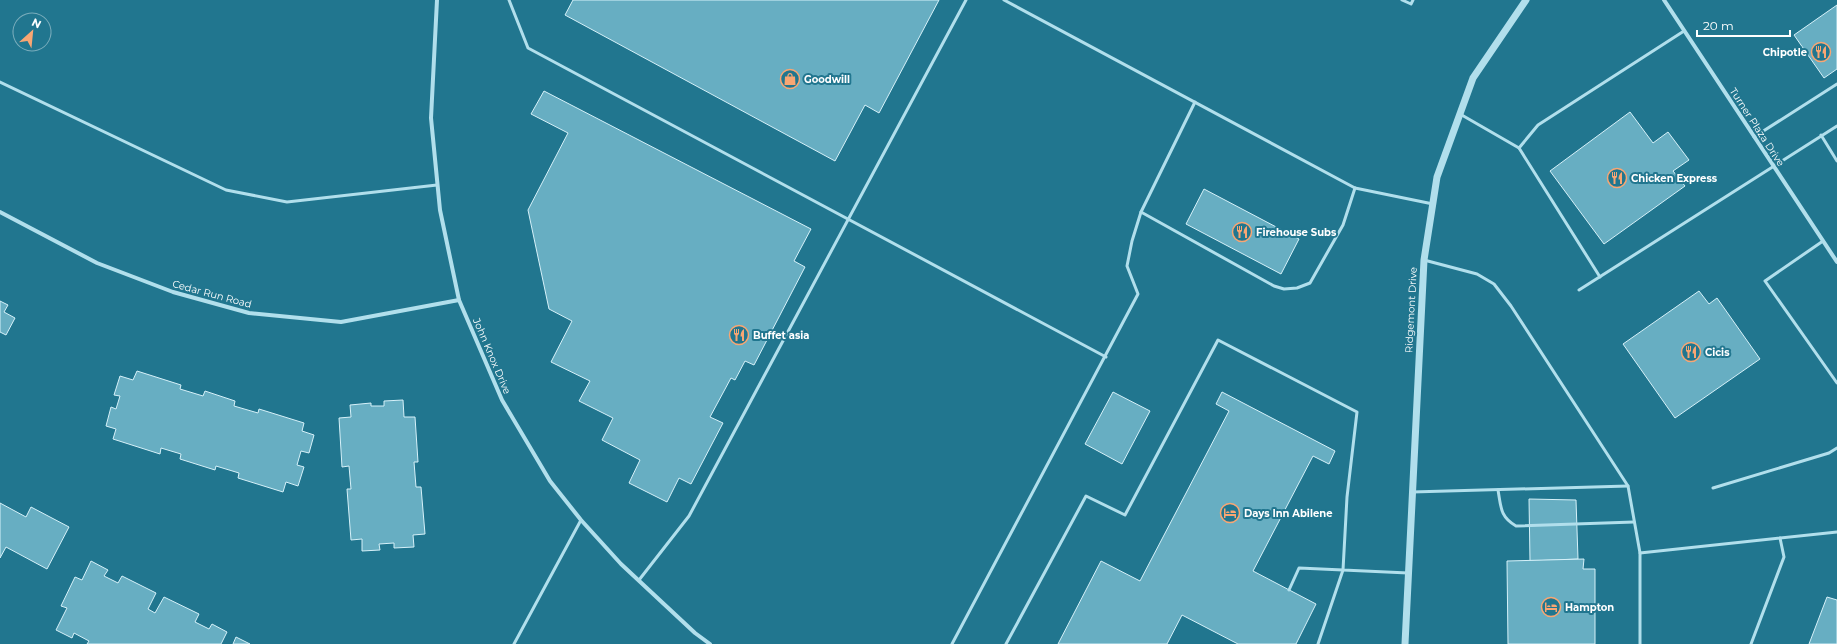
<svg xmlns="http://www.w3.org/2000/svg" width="1837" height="644" font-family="Montserrat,sans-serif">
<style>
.building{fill:#67aec2;stroke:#d6f1f9}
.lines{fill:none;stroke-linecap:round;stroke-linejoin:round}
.service{stroke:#b1dfec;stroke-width:3}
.minor{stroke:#b1dfec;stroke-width:4}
.tertiary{stroke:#b1dfec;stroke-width:7}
.labels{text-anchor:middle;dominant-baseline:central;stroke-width:4;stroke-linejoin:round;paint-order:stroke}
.poi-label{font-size:10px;font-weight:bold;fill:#fff;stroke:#21768f;text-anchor:start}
.street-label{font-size:10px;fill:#fff;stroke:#21768f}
</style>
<rect width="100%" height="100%" fill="#21768f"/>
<g class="building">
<path d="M573,0H939L879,113L865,105L835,161L565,15Z"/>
<path d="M1837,5V69L1824,78L1794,35Z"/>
<path d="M544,91L811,229L794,261L805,267L754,365L745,361L735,380L731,378L710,417L723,423L691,484L679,478L667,502L629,483L640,460L602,440L613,418L579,401L590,381L551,362L572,321L549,309L528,210L568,133L531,114Z"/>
<path d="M1630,112L1653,143L1668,132L1689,160L1673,171L1685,186L1604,244L1550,171Z"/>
<path d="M1204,189L1299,239L1281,274L1186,224Z"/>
<path d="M1699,291L1709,304L1717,298L1760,359L1675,418L1623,344Z"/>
<path d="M0,301L8,305L4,312L15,318L6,335L0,332Z"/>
<path d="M137,371L181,385L180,389L203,396L205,391L235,401L234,406L258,413L259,409L304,423L302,431L314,435L309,453L301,451L297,465L304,467L298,486L286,482L283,492L238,478L239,473L216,466L215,470L180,459L181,454L161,448L160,454L113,439L116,429L106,426L111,407L116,409L120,396L114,395L120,376L133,380Z"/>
<path d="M1113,392L1150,411L1122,464L1085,444Z"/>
<path d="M1222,392L1335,451L1329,464L1313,456L1253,571L1316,604L1296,644H1238L1182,615L1167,644H1058L1101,561L1140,581L1229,411L1216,404Z"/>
<path d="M403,400L404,417H415L418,462H414L416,487H421L425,534L413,535L414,547L394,548V543L379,544L380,550L362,551V539L351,540L347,489H351L349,466L342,467L339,418L351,417L350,405L371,403V406H384V401Z"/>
<path d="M1529,499L1576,500L1578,559L1530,561Z"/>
<path d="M0,503L26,517L31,507L69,527L47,569L6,547L0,558Z"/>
<path d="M1584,559L1583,569H1595V644H1508L1507,561Z"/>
<path d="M91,561L108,570L104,576L118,583L122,576L156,593L148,609L155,613L164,597L199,614L195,622L209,629L212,624L227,632L221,644H87L89,641L74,633L72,638L56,630L67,608L61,606L75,577L82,580Z"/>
<path d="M1827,597L1837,600V644H1809Z"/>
<path d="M236,637L250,644H233Z"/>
</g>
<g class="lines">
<g class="service">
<path d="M509,0L528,48L1106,357"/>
<path d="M1004,0L1355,188L1433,204"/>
<path d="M1402,0L1411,4L1413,0"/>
<path d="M0,82L226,190L287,202L437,185"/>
<path d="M1460,114L1519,148"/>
<path d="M1821,135L1837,161"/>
<path d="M1754,137L1837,84"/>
<path d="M1141,212L1274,286L1284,289L1297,288L1310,283L1343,225L1355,188"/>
<path d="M1823,241L1765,281L1837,383"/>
<path d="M1424,260L1477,274L1494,284L1511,306L1628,486L1640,553L1837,532"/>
<path d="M1600,277L1519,148L1538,125L1684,31"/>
<path d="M1579,290L1837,126"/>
<path d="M1713,488L1829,453L1837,448"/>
<path d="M1498,490C1501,507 1500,517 1516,526L1634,522"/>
<path d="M1412,492L1628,486"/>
<path d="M639,580L689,516L966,0"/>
<path d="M1289,590L1299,568L1343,570L1318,644"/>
<path d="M514,644L581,520"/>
<path d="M952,644L1138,294L1127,266L1132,241L1141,212L1195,102"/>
<path d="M1006,644L1086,496L1125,515L1218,340L1357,412L1347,497L1343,570L1408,573"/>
<path d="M1640,644V553"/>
<path d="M1751,644L1784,557L1780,538"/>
</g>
<g class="minor">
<path d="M437,0L431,118L440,210L459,300L502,400L550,481L581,520L621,564L695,633L710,644"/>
<path d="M1664,0L1837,262"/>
<path d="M0,212L97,263L173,292L249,313L341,322L459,300"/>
</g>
<path class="tertiary" d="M1405,644L1424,260L1437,177L1473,78L1526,0"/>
</g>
<defs>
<symbol id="restaurant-ring" viewBox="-11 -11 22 22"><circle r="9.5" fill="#21768f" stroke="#f9a673" stroke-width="1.5"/><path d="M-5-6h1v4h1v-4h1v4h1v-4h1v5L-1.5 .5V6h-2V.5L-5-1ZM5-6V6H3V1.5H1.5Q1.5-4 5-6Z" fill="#f9a673"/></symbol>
<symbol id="shop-ring" viewBox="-11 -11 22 22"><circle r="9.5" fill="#21768f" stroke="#f9a673" stroke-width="1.5"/><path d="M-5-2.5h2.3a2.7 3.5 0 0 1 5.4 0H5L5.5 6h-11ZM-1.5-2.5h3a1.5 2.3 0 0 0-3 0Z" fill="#f9a673"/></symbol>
<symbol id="hotel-ring" viewBox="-11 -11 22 22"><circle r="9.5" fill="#21768f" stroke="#f9a673" stroke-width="1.5"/><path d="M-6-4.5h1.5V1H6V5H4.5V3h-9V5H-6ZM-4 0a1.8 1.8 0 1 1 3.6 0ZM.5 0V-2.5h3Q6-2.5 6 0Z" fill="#f9a673"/></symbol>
</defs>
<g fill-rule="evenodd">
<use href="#restaurant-ring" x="1810" y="41" width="22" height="22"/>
<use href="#shop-ring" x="779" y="68" width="22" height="22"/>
<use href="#restaurant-ring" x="1606" y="167" width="22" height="22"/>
<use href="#restaurant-ring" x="1231" y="221" width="22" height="22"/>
<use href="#restaurant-ring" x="728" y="324" width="22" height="22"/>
<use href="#restaurant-ring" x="1680" y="341" width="22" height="22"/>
<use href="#hotel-ring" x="1219" y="502" width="22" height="22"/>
<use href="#hotel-ring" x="1540" y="596" width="22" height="22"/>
</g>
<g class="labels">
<g class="poi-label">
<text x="1807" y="52" text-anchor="end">Chipotle</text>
<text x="804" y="79">Goodwill</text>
<text x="1631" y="178">Chicken Express</text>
<text x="1256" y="232">Firehouse Subs</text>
<text x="753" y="335">Buffet asia</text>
<text x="1705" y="352">Cicis</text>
<text x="1244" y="513">Days Inn Abilene</text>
<text x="1565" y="607">Hampton</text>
</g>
<g class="street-label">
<text transform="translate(1757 127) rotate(57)">Turner Plaza Drive</text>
<text transform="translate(212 294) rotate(15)">Cedar Run Road</text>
<text transform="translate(1411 310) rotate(-87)">Ridgemont Drive</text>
<text transform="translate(492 356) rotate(67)">John Knox Drive</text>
</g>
</g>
<g transform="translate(32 32) rotate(27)"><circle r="19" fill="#21768f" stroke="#7aadbc"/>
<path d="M0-3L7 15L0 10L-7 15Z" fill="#f9a673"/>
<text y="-6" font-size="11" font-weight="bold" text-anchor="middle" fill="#ffffff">N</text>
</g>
<path d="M1697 30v6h93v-6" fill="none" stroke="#ffffff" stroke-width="2"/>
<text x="1703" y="30" font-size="12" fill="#ffffff" stroke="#21768f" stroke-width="3" paint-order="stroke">20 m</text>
</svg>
